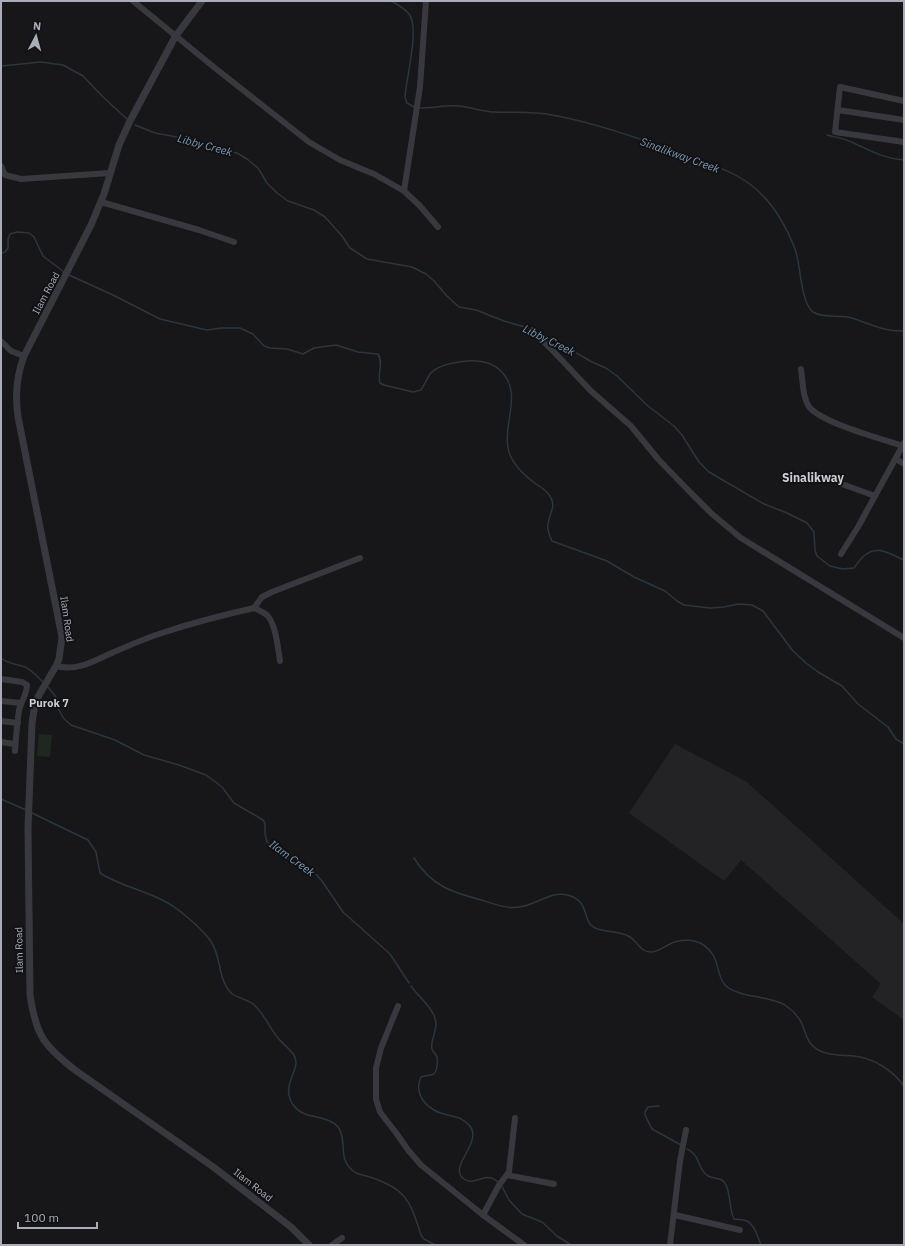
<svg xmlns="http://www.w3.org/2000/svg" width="905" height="1246" font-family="'IBM Plex Sans',sans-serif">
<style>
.built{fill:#232326}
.green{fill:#1f2820}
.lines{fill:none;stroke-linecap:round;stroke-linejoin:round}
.stream{stroke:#2c363e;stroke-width:1.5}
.minor{stroke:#38393f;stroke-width:6}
.tertiary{stroke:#38393f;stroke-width:7}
.labels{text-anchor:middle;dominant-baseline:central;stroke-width:4;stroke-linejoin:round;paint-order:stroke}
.street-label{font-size:10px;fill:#a9adba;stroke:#121214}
.water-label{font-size:11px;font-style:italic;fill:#7e9ab6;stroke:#121214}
.neighbourhood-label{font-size:11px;font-weight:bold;fill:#cacdd5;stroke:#121214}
.quarter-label{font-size:12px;font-weight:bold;fill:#cacdd5;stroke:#121214}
</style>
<rect width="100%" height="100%" fill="#171719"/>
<path class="built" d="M675,744L747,782L904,924V1020L872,997L881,984L741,860L724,881L629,813Z"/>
<path class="green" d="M39,734L52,735L50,757L37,756Z"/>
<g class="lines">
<g class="stream">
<path d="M391,1C397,4 404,8 409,14C420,27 406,79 405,97L407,103L414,107"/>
<path d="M1,66L41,62L63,65L83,76L103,97L127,119"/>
<path d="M420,108C433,108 446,105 459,106C471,107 483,112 495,112C514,113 533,111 552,115C596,123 638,138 679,153C703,162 730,169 751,185C771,200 786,226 795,249C801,264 800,302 813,312C824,319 840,314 852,318C870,324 885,332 904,331"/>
<path d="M135,125L155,133L193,140L237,153L247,159L258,168L267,183L277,193L288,201L314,210L325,217L342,236L350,248L367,259L412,267L426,274L434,281L447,296L459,307L476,310L504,321L532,329L545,335L592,362L606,368L617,376L648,406L674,426L682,435L699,462L709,472L764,504L787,513L807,523L814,532L815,550L817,556L830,566L843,569L854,568C857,564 860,559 864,556C877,544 890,554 904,560"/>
<path d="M827,135C834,137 842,138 849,141C868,149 883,159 904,160"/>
<path d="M1,253L5,252L8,248V239L10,234L17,232L29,233L34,237L43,256L64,272"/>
<path d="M69,275L113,295L160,319L207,330L221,328H240L253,334L264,346L270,348L287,349L303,354L314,348L336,345L358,352L378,354C384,364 377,373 380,383L384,385L413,392L421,390C424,385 427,379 430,374C438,365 455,362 467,361C479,360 492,362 501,371C524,394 501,425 509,452C513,465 525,476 536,484C542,488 548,491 551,498C556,506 549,515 548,524C547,530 549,535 552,541L607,561L634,577L665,591L677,601L684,605L710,608L724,607L738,604L752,605L763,611L793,651L806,663L818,672L842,686L858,704L888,727L896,739L904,744"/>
<path d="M1,658C9,664 16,664 25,667C32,670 37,677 43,682"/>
<path d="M48,687L56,697L59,710L64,719L71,725L115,740L144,755L179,765L206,775L222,787L234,803L263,820L265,823V834L267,842L289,859L314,872L322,881L343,912L390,954L409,983"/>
<path d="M1,799L26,810"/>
<path d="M32,813L88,840L96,852L100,873C120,886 144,890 164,901C177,907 197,925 206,935C223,953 216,977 231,993C237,998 246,999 253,1004C263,1012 269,1027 278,1038C283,1044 290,1049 294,1055C303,1070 277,1086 295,1107C305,1120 327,1114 338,1127C347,1139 339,1156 349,1167C354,1174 363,1175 370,1177C406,1189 410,1200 421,1235L424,1239L435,1245"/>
<path d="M414,858C431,886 452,892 481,900C494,904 506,909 519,907C538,905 551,889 571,896C590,903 582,922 595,928C606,933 619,930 630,937C638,942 640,952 651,952C659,952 663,947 670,944C679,939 694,939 702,944C722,957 714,972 725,985C738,998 767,995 785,1005C791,1009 796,1014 800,1020C807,1031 804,1041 818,1050C829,1056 842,1055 854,1056C874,1058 892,1070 904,1086"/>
<path d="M411,986C419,998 436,1009 436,1025C436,1032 430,1042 432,1049C433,1052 436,1054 437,1057C438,1060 437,1063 437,1066C435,1078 430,1074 421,1077C415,1089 421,1103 434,1110C445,1117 461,1114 470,1126C483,1143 447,1167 464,1179C475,1187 485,1170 498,1182"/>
<path d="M659,1106L648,1107L645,1112V1115L652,1129L681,1145"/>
<path d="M687,1149C690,1151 694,1153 696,1157C700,1163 701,1172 708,1176C715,1180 722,1176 726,1185C731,1196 729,1209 734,1219C738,1220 741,1219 744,1220C755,1223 757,1236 761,1245"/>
<path d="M501,1185L509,1200L522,1214L542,1222L557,1236L571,1245"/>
</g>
<g class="minor">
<path d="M133,1L215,68L309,142L340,160L374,174L404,191L419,205L438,227"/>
<path d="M904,101L840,87L835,132L904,142"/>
<path d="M838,110L904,120"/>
<path d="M1,166L5,175L21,179L110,173"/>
<path d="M404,191L420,87L426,1"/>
<path d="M101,202L199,230L234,242"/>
<path d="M1,341L11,351L24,356"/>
<path d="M543,341L555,353L591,391L631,426L658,459L687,489L712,514L741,538L904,638"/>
<path d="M801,369C803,381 802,395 808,405C817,422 883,439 903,446"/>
<path d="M896,459L904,464"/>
<path d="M842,484L875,496"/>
<path d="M841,554L858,527L904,443"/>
<path d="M254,608L262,597L272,592L360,558"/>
<path d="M56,666C78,672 95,660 114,652C130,645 146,638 162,633C192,623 223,615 254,608C259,610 263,612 267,615C276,624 278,649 280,661"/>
<path d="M1,679L22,682L27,685C27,694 21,702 19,710C17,723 16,738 15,751"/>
<path d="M1,701L21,703"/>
<path d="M1,721L18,723"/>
<path d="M1,742L15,744"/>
<path d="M398,1006L381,1048L376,1068V1099L380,1112L397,1134L408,1150L421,1165L483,1215L524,1245"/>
<path d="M507,1175L554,1184"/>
<path d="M483,1215L499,1185L509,1172L515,1118"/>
<path d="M675,1215L740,1230"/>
<path d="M332,1245L342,1238"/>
<path d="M670,1245L680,1161L686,1130"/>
</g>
<path class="tertiary" d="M202,1L175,37L130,121L119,145L104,194L91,225L24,356C16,377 15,396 18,417L62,637L59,659L56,666L39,695L35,704L32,723L28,829L30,995C36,1035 43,1045 75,1070L212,1166L291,1227L309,1245"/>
</g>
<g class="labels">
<g class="street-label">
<text transform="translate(46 293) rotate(-62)">Ilam Road</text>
<text transform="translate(67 619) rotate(82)">Ilam Road</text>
<text transform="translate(19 950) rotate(-91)">Ilam Road</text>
<text transform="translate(253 1185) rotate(38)">Ilam Road</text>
</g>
<g class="water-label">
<text transform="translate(205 145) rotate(15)">Libby Creek</text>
<text transform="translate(680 155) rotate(20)">Sinalikway Creek</text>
<text transform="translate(549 340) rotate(26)">Libby Creek</text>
<text transform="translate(292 858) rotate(36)">Ilam Creek</text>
</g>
<g class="neighbourhood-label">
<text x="49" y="703">Purok 7</text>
</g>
<g class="quarter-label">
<text x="813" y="477">Sinalikway</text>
</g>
</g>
<rect width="905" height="1246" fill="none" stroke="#a9adba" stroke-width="4"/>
<g transform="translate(36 36) rotate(6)" stroke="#121214" stroke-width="3" paint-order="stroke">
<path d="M0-3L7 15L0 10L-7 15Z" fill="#a9adba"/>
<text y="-6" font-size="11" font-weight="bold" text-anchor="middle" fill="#a9adba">N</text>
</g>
<path d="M18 1222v6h79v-6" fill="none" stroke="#a9adba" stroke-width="2"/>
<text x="24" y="1222" font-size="12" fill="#a9adba" stroke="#121214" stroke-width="3" paint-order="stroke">100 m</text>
</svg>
